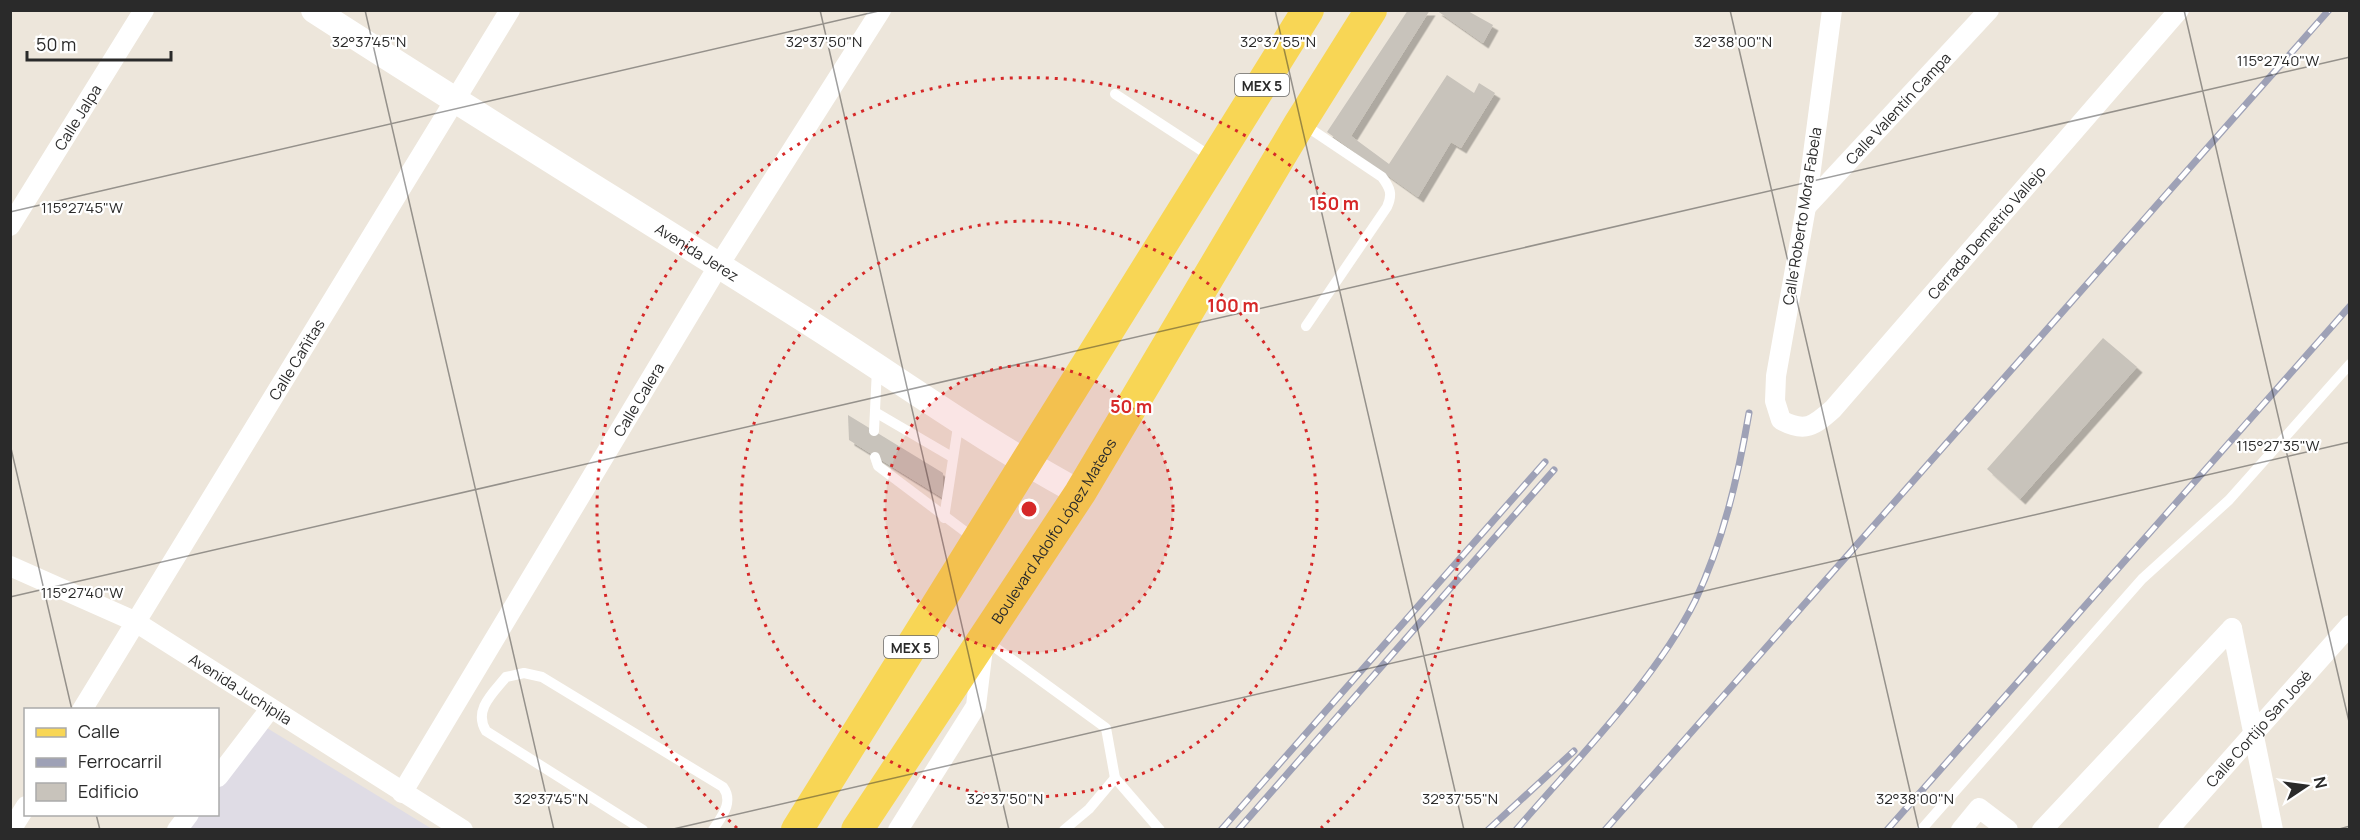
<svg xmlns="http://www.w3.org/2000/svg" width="2360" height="840" font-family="Manrope,sans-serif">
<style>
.industrial{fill:#dfdce5}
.building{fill:#c8c3bb;filter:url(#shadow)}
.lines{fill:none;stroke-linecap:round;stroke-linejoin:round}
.service{stroke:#fff;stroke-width:10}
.minor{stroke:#fff;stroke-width:20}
.tertiary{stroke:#fff;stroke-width:26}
.primary{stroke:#f8d655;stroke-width:32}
.rail-casing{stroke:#9ea1b6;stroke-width:7}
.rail{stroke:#fff;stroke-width:4.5;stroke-dasharray:14;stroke-linecap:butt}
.ticks{fill:none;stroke:#2a2a2a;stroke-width:1.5;stroke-opacity:0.45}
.ring{fill:none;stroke:#d62828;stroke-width:3;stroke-dasharray:3 6}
.labels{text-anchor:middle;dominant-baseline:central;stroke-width:4.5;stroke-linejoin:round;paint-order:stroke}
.shield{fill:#fff;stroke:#6a6a6a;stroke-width:1.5}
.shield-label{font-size:14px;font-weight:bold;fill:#2a2a2a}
.street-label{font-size:15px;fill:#2a2a2a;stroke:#fff}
.ticks-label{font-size:15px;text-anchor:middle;fill:#2a2a2a;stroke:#fff;stroke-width:4.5;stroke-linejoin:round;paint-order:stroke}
.centre{fill:#d62828;stroke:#fff;stroke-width:3}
.ring-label{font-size:18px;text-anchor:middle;font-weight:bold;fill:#d62828;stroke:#fff;stroke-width:4.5;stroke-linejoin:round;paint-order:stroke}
</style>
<defs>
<filter id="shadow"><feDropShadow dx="5.5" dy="5.5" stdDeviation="0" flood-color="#0004"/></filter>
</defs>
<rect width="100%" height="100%" fill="#ede6db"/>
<path class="industrial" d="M267,728L432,829L178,830L191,815L218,814V784Z"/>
<g class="building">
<path d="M1408,10H1430L1351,136L1389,164L1447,75L1474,93L1479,83L1495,93L1461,148L1451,142L1418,197L1327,132Z"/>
<path d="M1436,10H1466L1493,25L1483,43Z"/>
<path d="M2103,338L2137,367L2020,499L1987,469Z"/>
<path d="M848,415L943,473V498L849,440Z"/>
</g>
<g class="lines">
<g class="service">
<path d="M1115,94L1213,158"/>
<path d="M1303,124L1382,177C1390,188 1393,194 1387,207L1306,326"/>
<path d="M875,412L952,457"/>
<path d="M874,431L877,369"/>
<path d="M875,457L878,466L975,539"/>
<path d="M944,518L959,420"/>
<path d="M985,640L1106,728L1115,778"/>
<path d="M643,830L486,731C473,710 493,693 506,677L524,673L542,677L723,787C734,802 722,816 713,830"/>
<path d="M1064,830L1089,809L1115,778L1160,830"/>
<path d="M1921,830L2142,579L2229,500L2350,364"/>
</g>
<g class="minor">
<path id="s1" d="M1832,10L1806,207L1776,376L1775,401L1781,420C1805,433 1814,426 1833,409L2179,10"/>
<path id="s2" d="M1806,207L1989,10"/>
<path id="s3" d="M10,226L144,10"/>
<path id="s4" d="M10,566L134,621L463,830"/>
<path d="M2232,628L2273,830"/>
<path id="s5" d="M82,710L510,10"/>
<path d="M218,777L270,709"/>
<path id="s6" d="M402,793L719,265L881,10"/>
<path d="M11,830L26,806"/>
<path d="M177,830L189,814"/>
<path d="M898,830L976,706L983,648"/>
<path d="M1961,830L1979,808L2008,830"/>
<path d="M2042,830L2232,628"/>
<path id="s7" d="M2168,830L2350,625"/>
</g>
<path class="tertiary" id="s8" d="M314,10C475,114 638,214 799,316C893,375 983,441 1080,493"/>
<g class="primary">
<path d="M797,830L1308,10"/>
<path id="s9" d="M857,830L1080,493L1300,123L1371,10"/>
</g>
<defs>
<g id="rail">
<path d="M1221,830L1545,462"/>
<path d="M1238,830L1554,470"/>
<path d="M1488,830L1574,751"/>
<path d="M1516,830C1575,761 1655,681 1695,601C1723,542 1738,477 1749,413"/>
<path d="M1605,830L2329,10"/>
<path d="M1887,830L2350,306"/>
</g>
</defs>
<use href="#rail" class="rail-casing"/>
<use href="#rail" class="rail"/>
</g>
<path class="ticks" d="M365,10L554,830M820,10L1009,830M1275,10L1464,830M1730,10L1919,830M2184,10L2350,726M10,212L883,10M10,444L72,710M10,597L2350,57M96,814L100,830M669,830L2350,442M2336,830L2350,826"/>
<circle cx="1029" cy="509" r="144" fill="#d62828" fill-opacity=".12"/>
<g class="ring">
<circle cx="1029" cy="509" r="144"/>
<circle cx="1029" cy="509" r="288"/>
<path d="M737 828A432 432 0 1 1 1321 828"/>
</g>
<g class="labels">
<g class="shield">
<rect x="1235" y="74" width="54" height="22" rx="4.5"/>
<rect x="884" y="636" width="54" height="22" rx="4.5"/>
</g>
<g class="shield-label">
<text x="1262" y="85">MEX 5</text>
<text x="911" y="647">MEX 5</text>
</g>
<g class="street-label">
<text stroke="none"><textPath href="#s2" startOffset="135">Calle Valentín Campa</textPath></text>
<text stroke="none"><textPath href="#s3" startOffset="128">Calle Jalpa</textPath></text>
<text transform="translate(1802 216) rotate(-81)">Calle Roberto Mora Fabela</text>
<text stroke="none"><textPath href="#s1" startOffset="708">Cerrada Demetrio Vallejo</textPath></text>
<text stroke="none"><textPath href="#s8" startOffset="453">Avenida Jerez</textPath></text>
<text stroke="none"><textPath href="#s5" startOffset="411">Calle Cañitas</textPath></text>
<text stroke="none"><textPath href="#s6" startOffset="459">Calle Calera</textPath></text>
<text stroke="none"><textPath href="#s9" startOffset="358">Boulevard Adolfo López Mateos</textPath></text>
<text stroke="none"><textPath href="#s4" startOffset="262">Avenida Juchipila</textPath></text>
<text stroke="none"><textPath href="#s7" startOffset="136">Calle Cortijo San José</textPath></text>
</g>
</g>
<g class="ticks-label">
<text x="369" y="47">32°37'45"N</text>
<text x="824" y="47">32°37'50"N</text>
<text x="1278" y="47">32°37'55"N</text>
<text x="1733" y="47">32°38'00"N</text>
<text x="2278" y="66">115°27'40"W</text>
<text x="82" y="213">115°27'45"W</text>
<text x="2278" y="451">115°27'35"W</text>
<text x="82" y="598">115°27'40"W</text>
<text x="551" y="804">32°37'45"N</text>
<text x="1005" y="804">32°37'50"N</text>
<text x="1460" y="804">32°37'55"N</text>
<text x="1915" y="804">32°38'00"N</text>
</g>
<circle cx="1029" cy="509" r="9" class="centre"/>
<g class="ring-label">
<text x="1334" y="210">150 m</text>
<text x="1233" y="312">100 m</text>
<text x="1131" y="413">50 m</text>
</g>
<rect width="2360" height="840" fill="none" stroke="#2a2a2a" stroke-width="24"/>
<rect x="24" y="708" width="195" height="108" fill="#ffffff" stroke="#aaaaaa" stroke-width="1.5"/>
<rect x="36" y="728" width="30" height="9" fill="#f8d655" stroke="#aaaaaa" stroke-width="1.5"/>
<text x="78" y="738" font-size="18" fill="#2a2a2a">Calle</text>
<rect x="36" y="758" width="30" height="9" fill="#9ea1b6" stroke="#aaaaaa" stroke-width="1.5"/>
<text x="78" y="768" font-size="18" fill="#2a2a2a">Ferrocarril</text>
<rect x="36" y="783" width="30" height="18" fill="#c8c3bb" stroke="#aaaaaa" stroke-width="1.5"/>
<text x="78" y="798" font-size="18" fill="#2a2a2a">Edificio</text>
<g transform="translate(2306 786) rotate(77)" stroke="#ffffff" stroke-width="4.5" paint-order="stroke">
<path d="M0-4.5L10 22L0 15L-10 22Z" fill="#2a2a2a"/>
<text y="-9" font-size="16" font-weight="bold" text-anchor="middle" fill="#2a2a2a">N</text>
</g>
<path d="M27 51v9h144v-9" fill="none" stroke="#2a2a2a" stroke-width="3"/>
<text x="36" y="51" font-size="18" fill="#2a2a2a" stroke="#ffffff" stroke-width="4.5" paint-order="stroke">50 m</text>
</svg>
